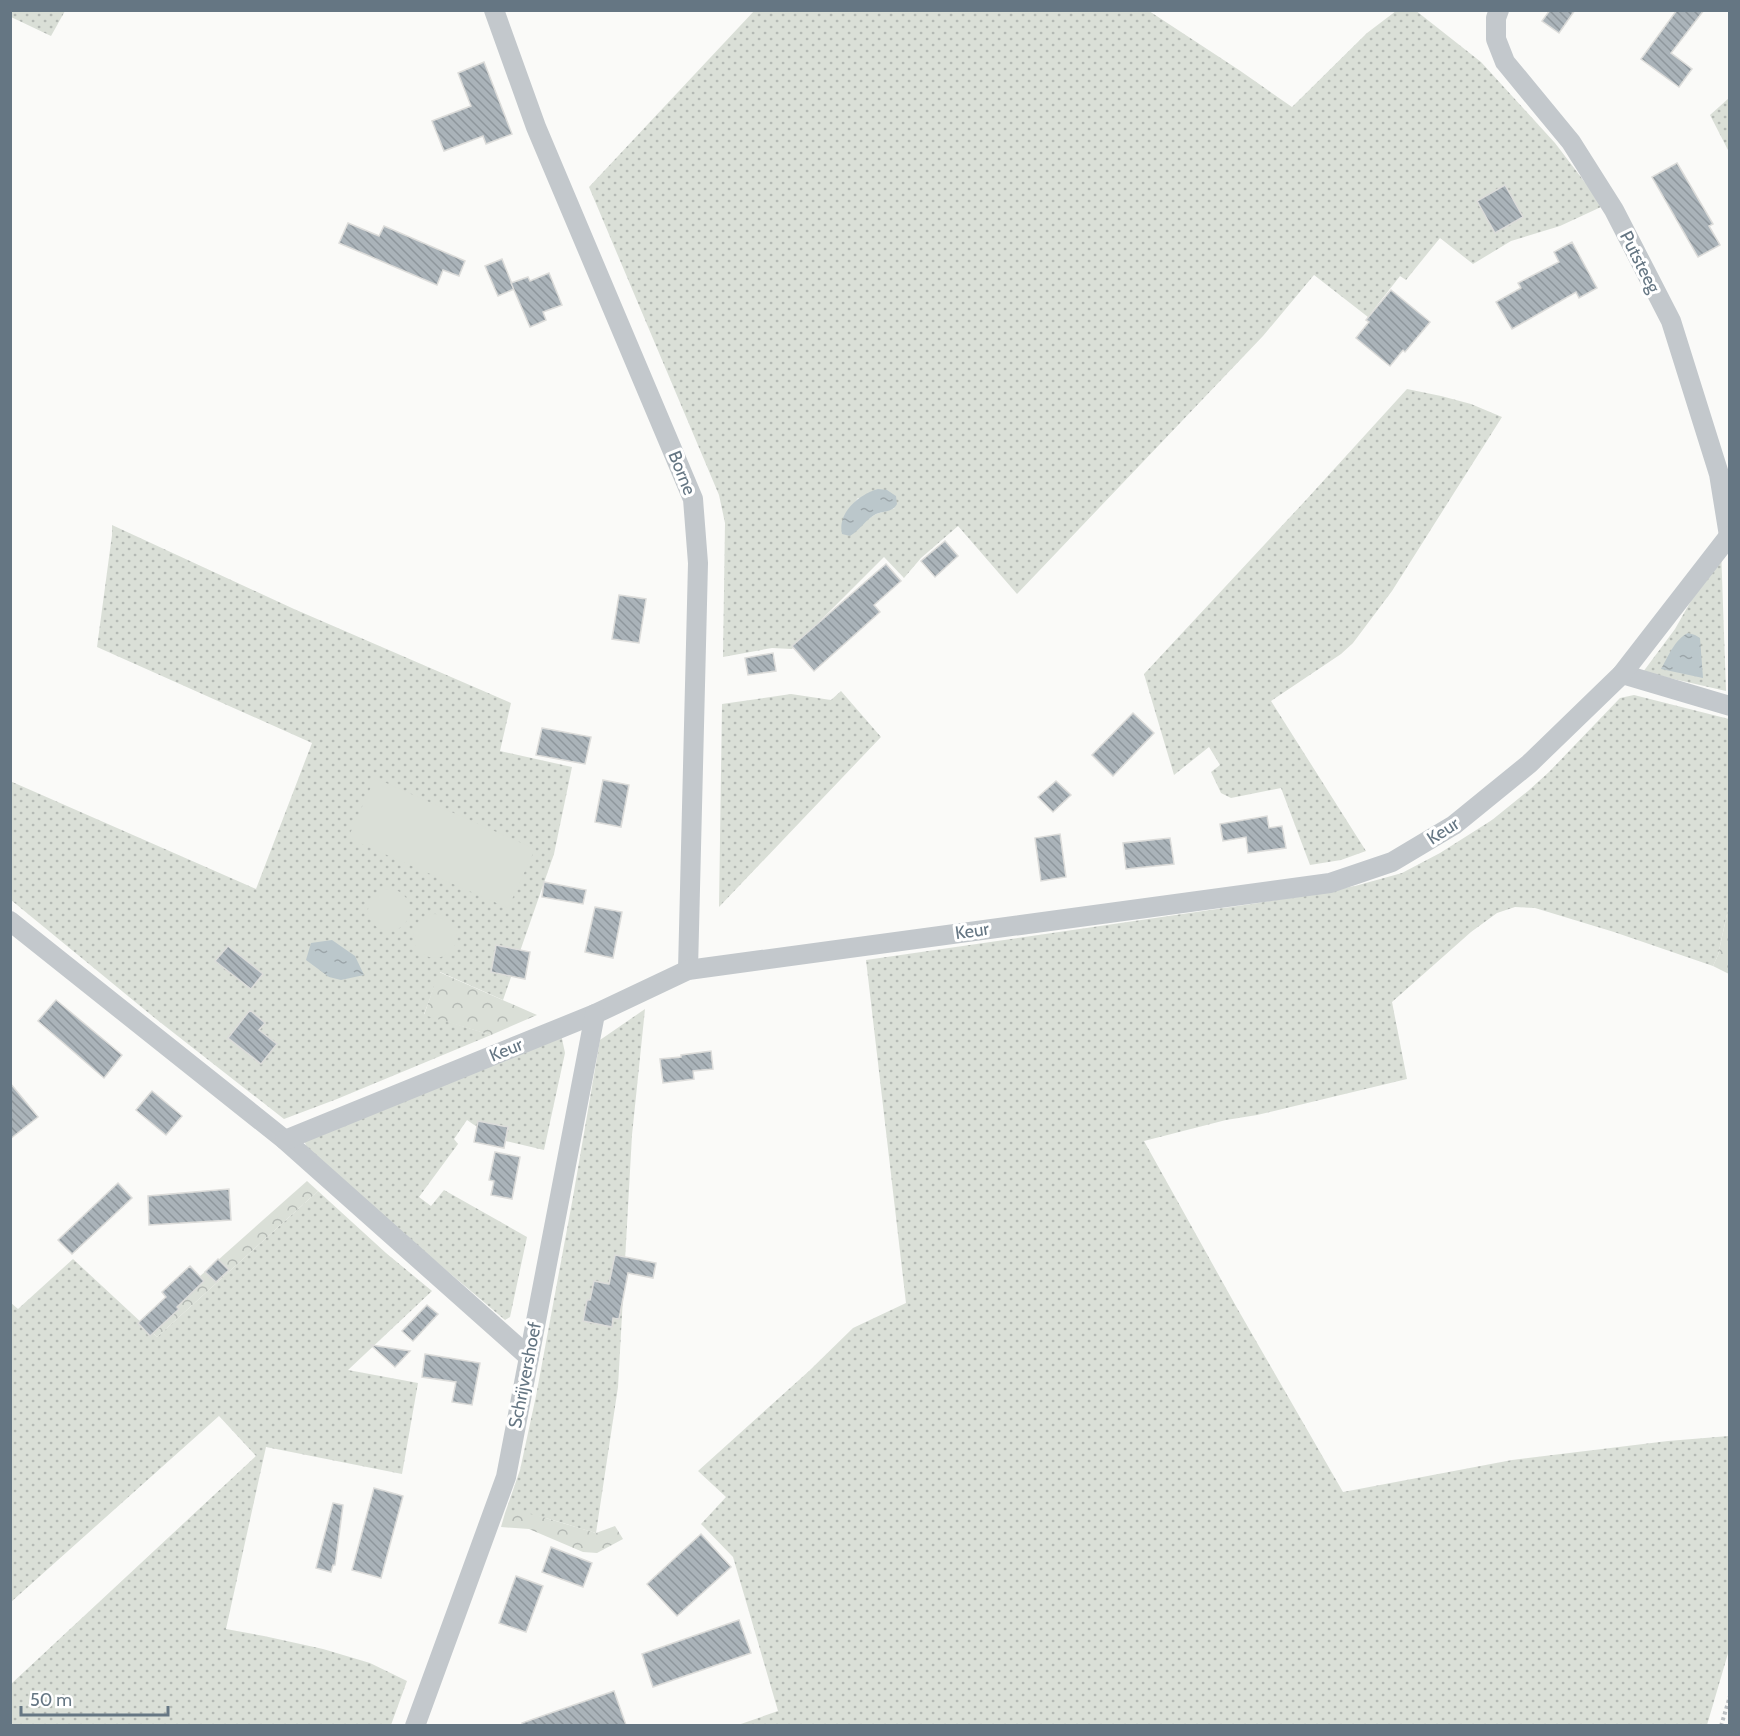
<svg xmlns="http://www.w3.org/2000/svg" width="1740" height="1736" font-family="Cabin,sans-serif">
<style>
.grass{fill:url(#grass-dots);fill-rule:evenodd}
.forest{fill:url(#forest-crowns)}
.green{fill:#dadfd7}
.water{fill:url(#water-ripples)}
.building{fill:url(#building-back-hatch);stroke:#dcdcda;stroke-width:1.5}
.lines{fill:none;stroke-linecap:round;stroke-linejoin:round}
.path{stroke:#bbbfc2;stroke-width:4;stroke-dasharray:3 3;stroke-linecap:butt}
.minor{stroke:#c3c8cc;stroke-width:20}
.labels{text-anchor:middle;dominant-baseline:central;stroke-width:6;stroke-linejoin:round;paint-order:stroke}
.street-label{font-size:18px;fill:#657683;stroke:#fff}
</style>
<defs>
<pattern id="grass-dots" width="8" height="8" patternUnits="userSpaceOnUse" patternTransform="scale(1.5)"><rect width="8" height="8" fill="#dadfd7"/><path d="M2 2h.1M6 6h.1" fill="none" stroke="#b4b9b4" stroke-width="1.8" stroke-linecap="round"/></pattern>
<pattern id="forest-crowns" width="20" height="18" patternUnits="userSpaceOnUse" patternTransform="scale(1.5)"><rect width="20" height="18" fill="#dadfd7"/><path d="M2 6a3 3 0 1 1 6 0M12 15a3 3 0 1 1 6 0" fill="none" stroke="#b4b9b4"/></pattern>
<pattern id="water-ripples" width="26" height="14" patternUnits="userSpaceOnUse" patternTransform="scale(1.5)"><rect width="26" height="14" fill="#bbc7cb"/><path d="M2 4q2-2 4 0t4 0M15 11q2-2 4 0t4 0" fill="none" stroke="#9ca6aa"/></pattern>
<pattern id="building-back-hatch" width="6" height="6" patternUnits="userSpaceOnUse" patternTransform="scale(1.5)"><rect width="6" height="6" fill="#aab3b9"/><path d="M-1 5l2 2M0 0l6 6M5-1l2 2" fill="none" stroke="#8e969c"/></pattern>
</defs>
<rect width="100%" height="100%" fill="#fafaf8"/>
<g class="grass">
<path d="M11,10H65V11L51,36L11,17Z"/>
<path d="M1415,10L1481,62L1555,143L1590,189L1601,207L1560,226L1511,241L1473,264L1440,238L1406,280L1400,276L1368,317L1314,275L1263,336L1017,594L958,526L921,558L904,578L884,557L792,649L772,648L723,657L725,523L719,495L589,187L754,11H1149L1239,70L1292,107L1367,33L1396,11ZM858,498L895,508L876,514L868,519L847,512Z"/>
<path d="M1729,98V152L1710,115Z"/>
<path d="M1407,389L1441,396L1471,404L1502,417L1392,591L1353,643L1341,654L1271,701L1366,851L1341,860L1310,865L1281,788L1231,798L1221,793L1211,772L1220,765L1209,747L1174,775L1144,674L1305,501Z"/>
<path d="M112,525L294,609L511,703L500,751L572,767L554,854L503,1000L440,972L424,1014L491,1035L337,1099L284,1119L156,1019L11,900L10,781L256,889L312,743L97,647L112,535Z"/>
<path d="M1721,548L1726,691L1643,672L1675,629Z"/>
<path d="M841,691L881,737L719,907L722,704L791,694L831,700Z"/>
<path d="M1634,695L1729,719V905L1718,955L1713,966L1614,932L1535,908L1515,907L1497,913L1471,932L1392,1002L1407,1079L1257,1115L1226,1120L1144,1141L1237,1308L1343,1492L1512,1460L1668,1441L1729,1436V1650L1707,1725H738L778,1711L733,1557L701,1524L726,1497L698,1471L809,1371L853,1328L906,1303L866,960L1258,903L1355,886L1402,873L1440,853L1492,820L1528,791L1549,772L1620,698Z"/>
<path d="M645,1009L632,1135L618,1387L596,1533C566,1525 537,1512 505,1513L520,1470L536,1396L573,1197L600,1040Z"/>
<path d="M560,1029L565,1053L544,1150L493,1138L467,1120L454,1139L458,1144L419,1197L431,1206L444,1190L527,1237L510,1317L505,1320L309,1154L304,1140Z"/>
<path d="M318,1191L386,1253L432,1291L348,1370L418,1383L402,1474L266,1447L226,1629L264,1636L323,1649L370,1663L407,1681L391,1725H11V1684L256,1456L219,1416L11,1602L10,1302L18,1309L73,1259L157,1337Z"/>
</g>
<g class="forest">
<path d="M1729,905V974L1713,966L1718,955Z"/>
<path d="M439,972L537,1015L491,1035L424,1015Z"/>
<path d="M307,1181L318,1191L157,1337L145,1325Z"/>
<path d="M521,1512L539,1516L596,1533L615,1526L623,1539L597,1553L583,1552L529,1529L501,1527L505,1513Z"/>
</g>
<g class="green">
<path d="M375,778L535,849L508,908L348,838Z"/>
<circle cx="389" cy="910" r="21"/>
<circle cx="435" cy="936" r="22"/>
</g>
<g class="water">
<path d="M878,489L887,490L896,496L897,504C893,512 884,511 876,514C866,519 860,530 850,536L842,534C837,512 860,494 878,489Z"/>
<path d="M1688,633L1695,635L1700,638L1703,678L1661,669C1668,657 1675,639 1688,633Z"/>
<path d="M332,940L355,956L364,975L341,980L329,977L306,960L311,943Z"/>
</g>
<g class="building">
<path d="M1550,10H1575L1559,33L1542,21Z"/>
<path d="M1677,10H1704L1671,53L1692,69L1679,87L1641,59Z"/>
<path d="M484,62L512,134L486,144L483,136L444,151L432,121L471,106L458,73Z"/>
<path d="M1677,163L1713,224L1709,226L1720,245L1698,257L1652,177Z"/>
<path d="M1505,185L1523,217L1495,233L1477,201Z"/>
<path d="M348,223L379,236L384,226L465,261L459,276L443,270L437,285L339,243Z"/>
<path d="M1572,242L1597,288L1579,298L1576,292L1512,329L1496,302L1521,288L1518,283L1559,262L1554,252Z"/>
<path d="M502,259L514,289L498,296L485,266Z"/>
<path d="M549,273L562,305L543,312L546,320L530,327L511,283L528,277L530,281Z"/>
<path d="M1391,290L1430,322L1405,352L1403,350L1390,366L1356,338L1369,322L1366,320Z"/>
<path d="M945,541L958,556L935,577L921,561Z"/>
<path d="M886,564L901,581L874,605L880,612L814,671L792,646Z"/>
<path d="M619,595L646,599L639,643L612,639Z"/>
<path d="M773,653L776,671L748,675L745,658Z"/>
<path d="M1133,713L1154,733L1113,776L1092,755Z"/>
<path d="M542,728L591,737L585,764L536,755Z"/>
<path d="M603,780L629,785L621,827L595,822Z"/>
<path d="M1056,781L1071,795L1053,812L1038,797Z"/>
<path d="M1267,816L1269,828L1282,826L1286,848L1248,853L1246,837L1223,841L1220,824Z"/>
<path d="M1060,834L1066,877L1041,881L1035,838Z"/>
<path d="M1170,838L1174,864L1126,869L1123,843Z"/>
<path d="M544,882L586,890L583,904L542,897Z"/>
<path d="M595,907L622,912L613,958L585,952Z"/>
<path d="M496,945L530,952L525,979L491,972Z"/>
<path d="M228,946L263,974L251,989L215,961Z"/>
<path d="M56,1000L122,1055L104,1078L38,1021Z"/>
<path d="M250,1010L265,1023L259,1030L277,1044L261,1064L228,1038Z"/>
<path d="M711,1051L713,1069L693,1071L694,1079L663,1083L660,1059L681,1057V1055Z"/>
<path d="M10,1083L38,1117L10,1139Z"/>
<path d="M152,1091L182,1116L166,1135L136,1110Z"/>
<path d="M478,1121L508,1127L504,1148L474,1142Z"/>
<path d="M495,1152L520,1157L512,1199L491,1195L494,1181L489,1180Z"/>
<path d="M118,1183L132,1198L72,1254L58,1240Z"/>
<path d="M229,1189L231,1220L149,1225L148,1196Z"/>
<path d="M615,1255L656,1263L653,1278L628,1273L619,1319L613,1318L612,1327L583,1321L587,1300H590L594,1281L609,1284Z"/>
<path d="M218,1259L229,1270L216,1282L205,1272Z"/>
<path d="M190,1266L204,1281L177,1307L179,1309L150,1336L138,1323L166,1297L162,1292Z"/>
<path d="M427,1305L438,1314L413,1341L402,1331Z"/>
<path d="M371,1345L410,1351L395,1367Z"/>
<path d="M425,1354L480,1363L472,1405L452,1402L456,1382L422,1377Z"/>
<path d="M374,1488L403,1496L381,1578L352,1570Z"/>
<path d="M333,1503L343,1505L335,1565H333L331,1572L316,1568Z"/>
<path d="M701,1534L731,1567L677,1616L647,1584Z"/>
<path d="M551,1547L592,1563L583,1587L542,1572Z"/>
<path d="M516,1576L543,1586L526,1632L499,1623Z"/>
<path d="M739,1620L751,1653L653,1687L642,1654Z"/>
<path d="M614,1691L626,1725H522V1723Z"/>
</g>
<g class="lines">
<path class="path" d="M1721,1726L1730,1696"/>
<g class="minor">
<path d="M494,10L536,127L693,499L698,563L688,970"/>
<path d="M1499,10L1496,18V39L1505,62L1571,142L1614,210L1671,321L1719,474L1730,542"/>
<path d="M1622,674L1730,706"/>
<path d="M10,921L285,1140L529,1357"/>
<path d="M285,1140L595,1014L688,970L1330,883L1392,862L1454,825L1529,764L1622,674L1729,536"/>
<path d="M415,1726L506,1477L595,1014"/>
</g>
</g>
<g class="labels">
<g class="street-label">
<text transform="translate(1640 262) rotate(63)">Putsteeg</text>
<text transform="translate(682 473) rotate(68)">Borne</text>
<text transform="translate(1443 831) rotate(-33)">Keur</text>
<text transform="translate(972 931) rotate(-8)">Keur</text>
<text transform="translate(506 1050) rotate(-22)">Keur</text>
<text transform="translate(525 1375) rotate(-79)">Schrijvershoef</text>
</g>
</g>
<rect width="1740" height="1736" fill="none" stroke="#657683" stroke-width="24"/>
<path d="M21 1706v9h147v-9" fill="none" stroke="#657683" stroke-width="3"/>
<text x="30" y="1706" font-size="18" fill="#657683" stroke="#ffffff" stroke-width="4.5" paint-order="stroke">50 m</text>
</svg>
